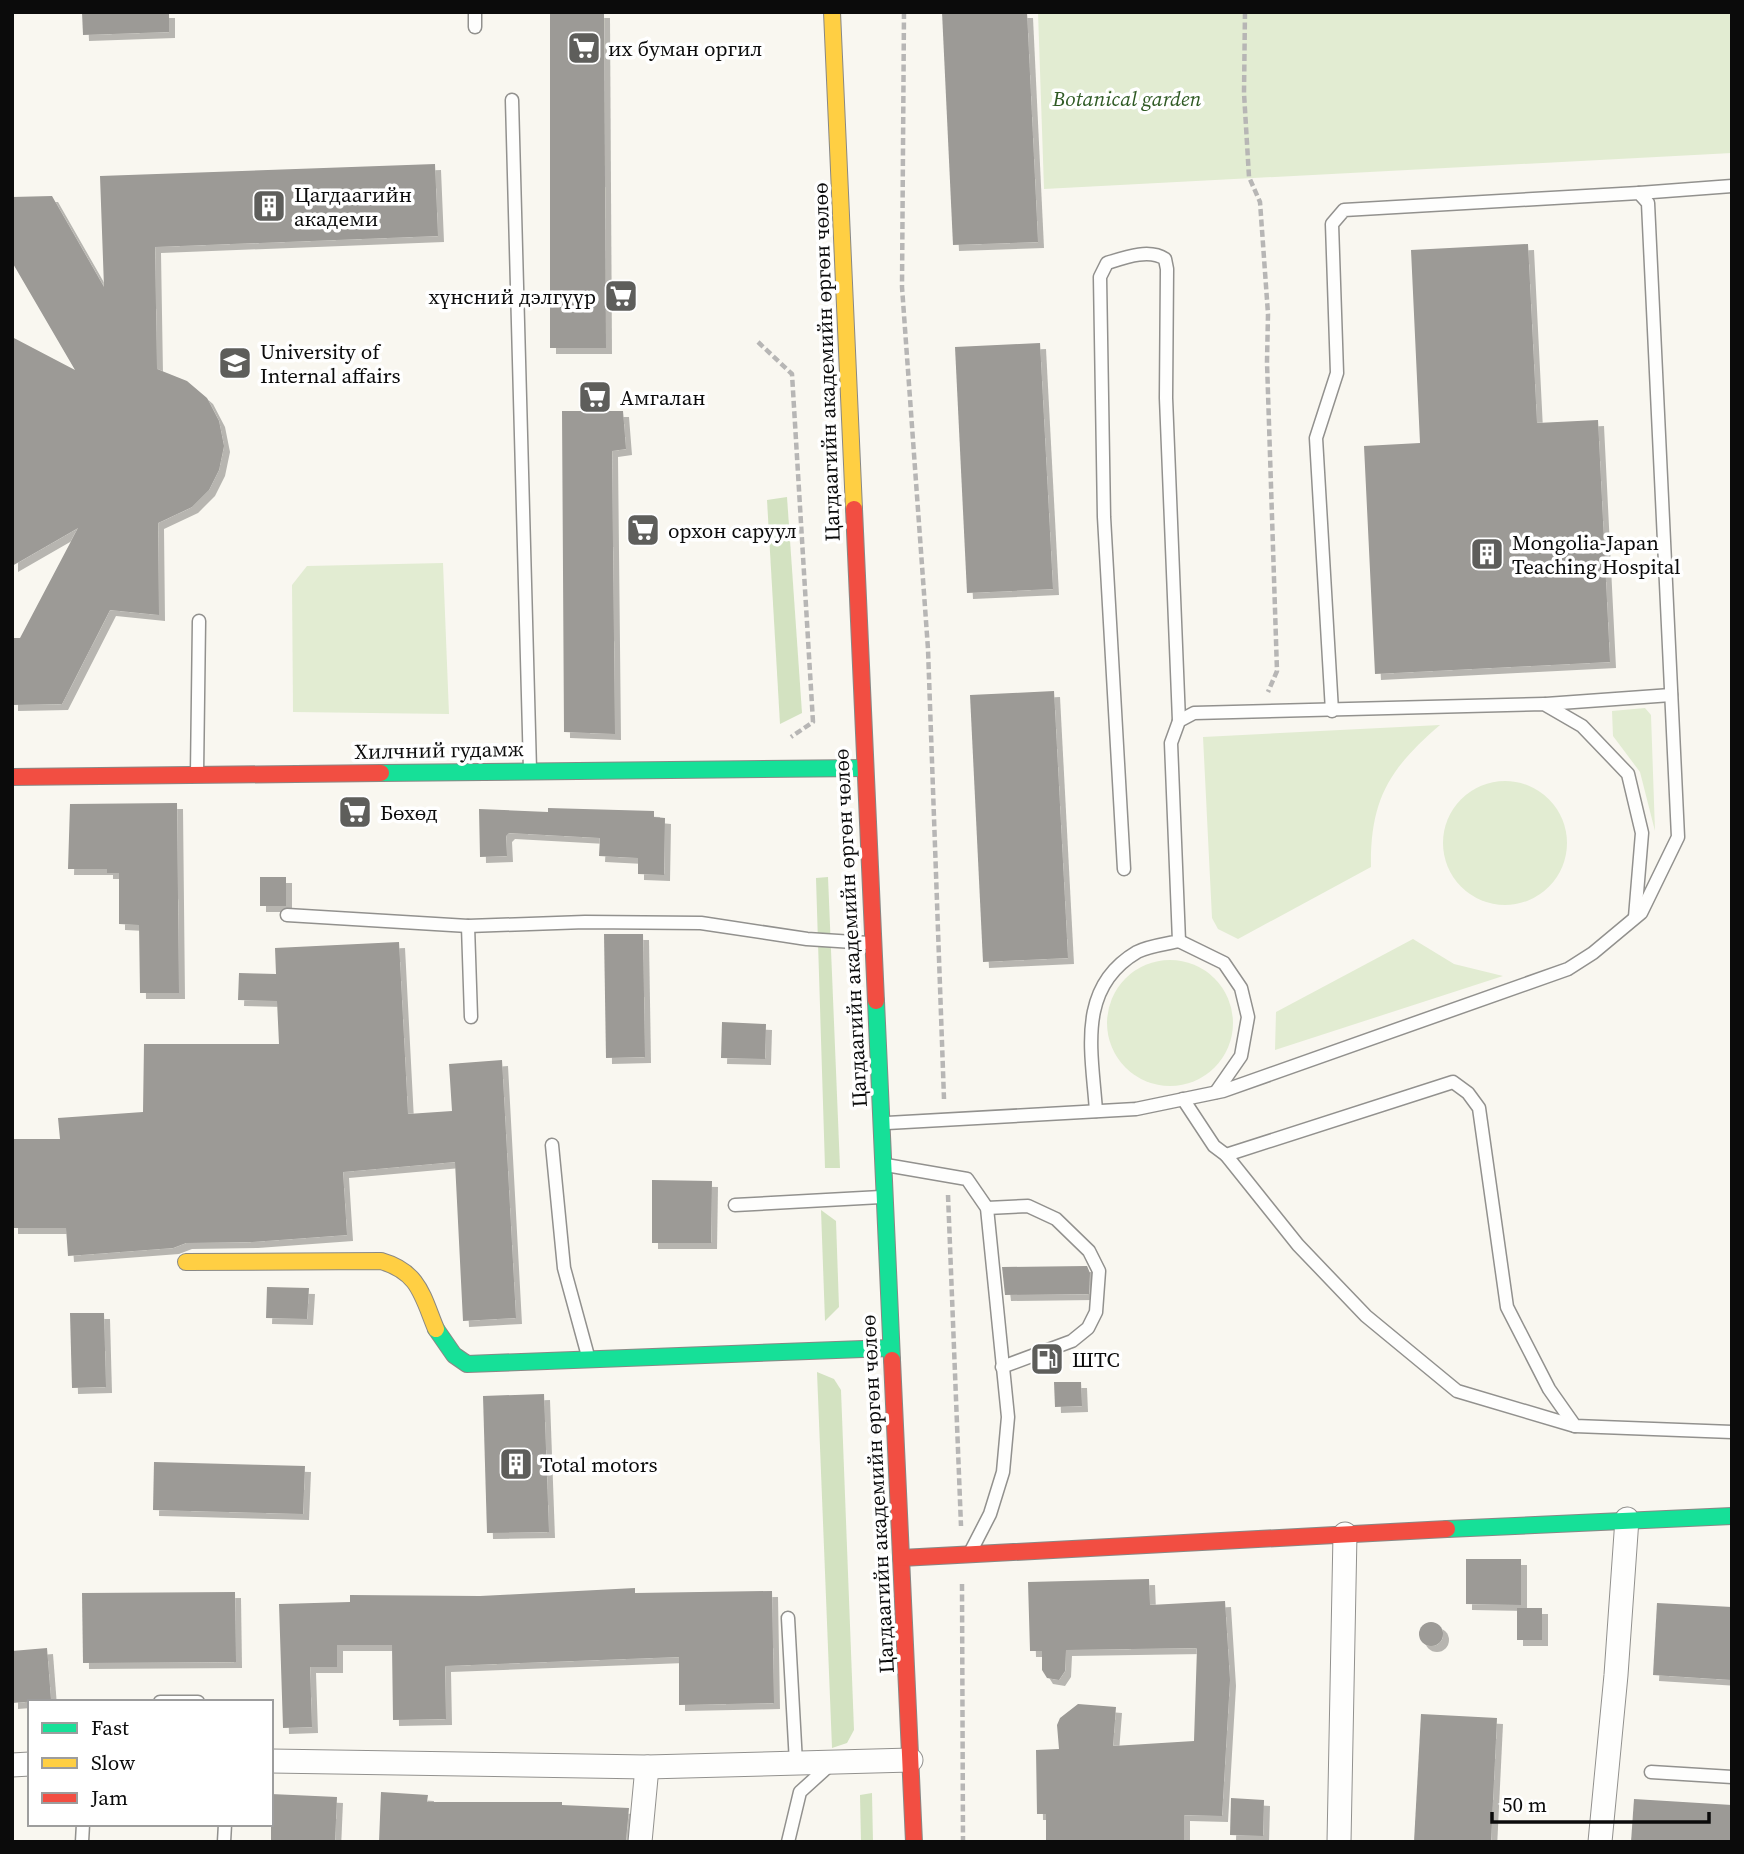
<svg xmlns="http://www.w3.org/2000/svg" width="1744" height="1854" font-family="'Source Serif 4',serif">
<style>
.green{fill:#e2ecd2}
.forest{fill:#d3e2c1}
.building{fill:#9c9a96;filter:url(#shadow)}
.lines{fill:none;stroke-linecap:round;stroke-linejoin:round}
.lane-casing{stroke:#92918e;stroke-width:15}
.street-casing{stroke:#92918e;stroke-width:25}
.fast-casing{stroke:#898885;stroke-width:18}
.slow-casing{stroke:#898885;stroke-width:18}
.jam-casing{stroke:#898885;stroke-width:18}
.path{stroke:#b7b6b5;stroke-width:4.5;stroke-dasharray:7 3.5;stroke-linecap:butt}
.lane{stroke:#fefefd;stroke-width:12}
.street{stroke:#fefefd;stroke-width:23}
.fast{stroke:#16e098;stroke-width:16}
.slow{stroke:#ffcf43;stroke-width:16}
.jam{stroke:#f24e42;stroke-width:16}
.labels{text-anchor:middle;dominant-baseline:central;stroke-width:7;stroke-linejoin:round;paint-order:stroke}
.poi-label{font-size:21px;fill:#0b0b0b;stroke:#fff;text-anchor:start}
.park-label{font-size:21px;font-style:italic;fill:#2f5a24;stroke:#fff}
.street-label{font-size:21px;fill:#0b0b0b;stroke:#fff}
</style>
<defs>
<filter id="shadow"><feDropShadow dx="6" dy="6" stdDeviation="0" flood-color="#0004"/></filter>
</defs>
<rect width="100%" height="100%" fill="#f9f7f0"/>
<g class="green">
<path d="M1038,12H1732V153L1044,189Z"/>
<path d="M443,563L449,714L293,712L292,585L307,566Z"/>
<path d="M1645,708L1651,715L1655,831L1640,772L1613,736L1612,711Z"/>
<path d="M1440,725C1390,768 1370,799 1371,867L1238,939L1218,929L1212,918L1203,737Z"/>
<circle cx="1505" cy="843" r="62"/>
<path d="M1413,939L1454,964L1503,976L1275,1050L1276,1012Z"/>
<circle cx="1170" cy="1023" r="63"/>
</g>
<g class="forest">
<path d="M787,497L802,713L780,724L767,500Z"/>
<path d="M828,877L840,1168H825L816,878Z"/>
<path d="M821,1210L836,1221L839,1307L825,1321Z"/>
<path d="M817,1372L834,1379L841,1390L854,1730L847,1743L832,1748Z"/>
<path d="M872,1793L873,1842H861L860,1795Z"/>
</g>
<g class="building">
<path d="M82,12H169V32L83,35Z"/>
<path d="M550,12H604L606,348H550Z"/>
<path d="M942,12H1027L1038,242L953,245Z"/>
<path d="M435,164L438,236L155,247L157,369L187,381L207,398L219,421L224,446L219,470L209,490L192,507L158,523L159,615L110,610L62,704L12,705V638H20L78,528L12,566V337L75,370L12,262V197L52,196L104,287L100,176Z"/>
<path d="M1528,244L1537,423L1598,420L1610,662L1375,674L1364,446L1420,443L1411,250Z"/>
<path d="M1040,343L1053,589L967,593L955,347Z"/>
<path d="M562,411H623L626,449L612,451L615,734L564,732Z"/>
<path d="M1054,691L1068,958L983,962L970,695Z"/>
<path d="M177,803L179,993H140L139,925L119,924V873H107V869H68L70,804Z"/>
<path d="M548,808L654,811V817L665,818L664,875L638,874V858L599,856L600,838L509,833L506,836L507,856L480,857L479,809L548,812Z"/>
<rect x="260" y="877" width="26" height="29"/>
<path d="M604,934H643L645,1057L606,1058Z"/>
<path d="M399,942L408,1114L452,1111L449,1064L502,1060L516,1318L463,1321L455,1162L343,1172L347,1235L252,1242L186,1243L173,1248L68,1256L66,1228H12V1139H60L58,1118L143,1112L144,1044H279L277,1001L238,1000L239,973L276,974L275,948Z"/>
<path d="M722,1022L766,1024L765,1059L721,1058Z"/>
<path d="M652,1180L712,1181L711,1243H652Z"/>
<path d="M1087,1266L1090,1273L1089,1294L1005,1295L1002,1267Z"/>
<path d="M267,1287L309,1288L307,1319L266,1318Z"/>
<path d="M70,1313H104L106,1387L72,1388Z"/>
<path d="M1054,1382H1081L1082,1406L1055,1407Z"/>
<path d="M544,1394L549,1532L487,1533L483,1396Z"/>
<path d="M154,1462L305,1466L303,1514L153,1510Z"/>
<path d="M1466,1559H1521V1605L1466,1604Z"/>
<path d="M1149,1579L1150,1605L1225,1601L1230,1680L1222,1816L1184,1815V1842H1046V1814H1037L1036,1750L1059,1749L1057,1725L1060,1718L1078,1704L1116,1707L1113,1746L1194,1741L1197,1648L1066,1650L1065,1671L1059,1680L1047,1678L1042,1670V1651H1030L1028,1582Z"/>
<path d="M635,1588V1593L772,1591L774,1703L679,1705V1657L445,1666L446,1719L393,1720L392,1645H337V1667H310L312,1727L283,1728L279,1604L350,1602V1595L480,1596Z"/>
<path d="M235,1592L236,1662L83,1663L82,1593Z"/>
<path d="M1657,1603L1732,1607V1680L1653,1675Z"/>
<rect x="1517" y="1608" width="25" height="32"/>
<circle cx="1431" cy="1634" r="12"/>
<path d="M47,1648L51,1700L12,1703V1651Z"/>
<path d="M1421,1714L1497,1718L1491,1842H1414Z"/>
<path d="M381,1792L428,1795L427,1802H562V1805L629,1808L626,1840L379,1842Z"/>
<path d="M271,1794L337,1797L335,1842H271Z"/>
<path d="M1231,1798L1264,1800L1263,1836L1230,1835Z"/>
<path d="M1634,1799L1732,1805V1842H1631Z"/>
</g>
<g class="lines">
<defs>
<g id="lane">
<path d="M475,12V27"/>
<path d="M512,100L530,770"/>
<path d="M1639,193L1732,186"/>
<path d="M1546,704L1671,695"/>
<path d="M197,774L199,621"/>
<path d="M1124,869L1104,517L1100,277L1107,263C1123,258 1149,248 1165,259L1167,269L1166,398L1179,721"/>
<path d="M287,915L468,926L585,922L701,923L807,939L869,943"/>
<path d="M468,926L471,1017"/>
<path d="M1179,941L1224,963L1241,988L1248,1017L1241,1056L1216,1092"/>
<path d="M1183,1099L1214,1146L1226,1155L1453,1082L1468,1093L1479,1108L1507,1307L1549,1389L1575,1426L1732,1432"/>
<path d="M1096,1111C1092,1052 1076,988 1137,952C1148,946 1166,944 1179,941L1171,743L1179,721L1194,713L1544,704L1582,726L1628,774L1642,833L1635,917"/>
<path d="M887,1123L1136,1109L1223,1091L1568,969L1593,953L1641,913L1678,837L1648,203L1639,193L1344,210L1332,224L1337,373L1316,438L1332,711"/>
<path d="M552,1145L564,1268L588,1356"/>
<path d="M1226,1155L1298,1245L1366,1316L1457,1391L1575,1426"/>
<path d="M886,1165L967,1179L987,1208L1008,1417L1003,1472L990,1514L971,1551"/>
<path d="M735,1205L881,1197"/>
<path d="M987,1208L1028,1206L1056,1219L1089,1251L1099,1271L1096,1312L1088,1328L1072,1341L1002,1367"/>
<path d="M788,1618L796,1763"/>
<path d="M160,1702H198"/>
<path d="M1651,1772L1732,1777"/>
<path d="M82,1842L83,1824"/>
<path d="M224,1842L225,1824"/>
<path d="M788,1842L800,1792L832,1763"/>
</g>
<g id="street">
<path d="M271,1761L647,1767L911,1760"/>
<path d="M12,1765L30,1764"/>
<path d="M640,1842L647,1767"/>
<path d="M1339,1842L1345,1534"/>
<path d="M1600,1842L1616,1675L1627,1519"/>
</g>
<g id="fast">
<path d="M381,773L865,768"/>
<path d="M876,1001L892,1360"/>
<path d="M436,1329L454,1355L467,1364L890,1348"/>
<path d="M1447,1529L1732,1516"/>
</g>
<g id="slow">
<path d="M832,12L854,509"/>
<path d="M186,1262L381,1261C419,1272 422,1295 436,1329"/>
</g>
<g id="jam">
<path d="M854,509L876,1001"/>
<path d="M12,777L381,773"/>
<path d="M892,1360L914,1842"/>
<path d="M901,1558L1447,1529"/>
</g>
</defs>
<use href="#lane" class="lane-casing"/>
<use href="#street" class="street-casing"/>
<use href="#fast" class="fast-casing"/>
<use href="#slow" class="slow-casing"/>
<use href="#jam" class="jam-casing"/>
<g class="path">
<path d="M904,12L902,287L928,649L944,1099"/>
<path d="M1245,12L1244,93L1249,177L1260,202L1268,314L1267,362L1277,671L1268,692"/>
<path d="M758,342L792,374L813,722L791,737"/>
<path d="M948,1195L961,1526"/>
<path d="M962,1584L963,1842"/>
</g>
<use href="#lane" class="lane"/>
<use href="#street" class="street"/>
<use href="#fast" class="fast"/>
<use href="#slow" class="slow"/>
<use href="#jam" class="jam"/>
</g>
<defs>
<symbol id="supermarket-square" viewBox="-11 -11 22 22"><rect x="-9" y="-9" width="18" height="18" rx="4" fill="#5e5e5b" stroke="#fff"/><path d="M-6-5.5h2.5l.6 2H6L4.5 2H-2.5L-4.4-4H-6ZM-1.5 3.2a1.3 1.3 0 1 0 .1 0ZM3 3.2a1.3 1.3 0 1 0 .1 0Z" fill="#fff"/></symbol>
<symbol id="building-square" viewBox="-11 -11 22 22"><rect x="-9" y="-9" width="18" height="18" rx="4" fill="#5e5e5b" stroke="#fff"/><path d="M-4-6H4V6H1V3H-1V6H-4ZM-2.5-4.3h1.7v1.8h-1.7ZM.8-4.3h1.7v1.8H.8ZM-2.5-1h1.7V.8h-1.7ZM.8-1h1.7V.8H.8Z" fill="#fff"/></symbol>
<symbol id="university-square" viewBox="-11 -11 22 22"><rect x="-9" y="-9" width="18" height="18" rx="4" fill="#5e5e5b" stroke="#fff"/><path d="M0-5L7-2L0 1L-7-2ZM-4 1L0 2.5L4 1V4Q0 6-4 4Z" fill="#fff"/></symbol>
<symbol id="fuel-square" viewBox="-11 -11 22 22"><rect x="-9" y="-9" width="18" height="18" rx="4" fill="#5e5e5b" stroke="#fff"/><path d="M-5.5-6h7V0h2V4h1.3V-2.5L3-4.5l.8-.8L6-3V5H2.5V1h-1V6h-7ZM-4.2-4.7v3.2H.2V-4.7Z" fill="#fff"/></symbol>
</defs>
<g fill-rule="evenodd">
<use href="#supermarket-square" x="565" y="29" width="38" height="38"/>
<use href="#building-square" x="250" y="187" width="38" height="38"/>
<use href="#supermarket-square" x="602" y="277" width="38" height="38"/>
<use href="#university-square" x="216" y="344" width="38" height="38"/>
<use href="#supermarket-square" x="576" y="378" width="38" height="38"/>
<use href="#supermarket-square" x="624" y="511" width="38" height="38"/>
<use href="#building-square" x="1468" y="535" width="38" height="38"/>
<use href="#supermarket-square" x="336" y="793" width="38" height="38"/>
<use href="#fuel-square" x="1028" y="1340" width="38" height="38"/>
<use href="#building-square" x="497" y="1445" width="38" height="38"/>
</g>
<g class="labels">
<g class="poi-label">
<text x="608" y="48">их буман оргил</text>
<text x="294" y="194">Цагдаагийн<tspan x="294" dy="24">академи</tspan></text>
<text x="596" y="296" text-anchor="end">хүнсний дэлгүүр</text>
<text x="260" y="351">University of<tspan x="260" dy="24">Internal affairs</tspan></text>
<text x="620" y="397">Амгалан</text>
<text x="668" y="530">орхон саруул</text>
<text x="1512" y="542">Mongolia-Japan<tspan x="1512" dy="24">Teaching Hospital</tspan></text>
<text x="380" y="812">Бөхөд</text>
<text x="1072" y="1359">ШТС</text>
<text x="540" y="1464">Total motors</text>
</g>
<g class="park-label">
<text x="1127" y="98">Botanical garden</text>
</g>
<g class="street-label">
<text transform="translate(826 362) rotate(-92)">Цагдаагийн академийн өргөн чөлөө</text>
<text transform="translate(439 750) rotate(-1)">Хилчний гудамж</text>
<text transform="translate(850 928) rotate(-93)">Цагдаагийн академийн өргөн чөлөө</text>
<text transform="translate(877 1494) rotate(-93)">Цагдаагийн академийн өргөн чөлөө</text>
</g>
</g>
<rect width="1744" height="1854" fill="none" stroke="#0b0b0b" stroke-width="28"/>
<rect x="28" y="1700" width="245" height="126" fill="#ffffff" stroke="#9d9d9d" stroke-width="2"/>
<rect x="42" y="1723" width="35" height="10" fill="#16e098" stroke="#9d9d9d" stroke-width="2"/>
<text x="91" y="1735" font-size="21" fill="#0b0b0b">Fast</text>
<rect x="42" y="1758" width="35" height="10" fill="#ffcf43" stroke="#9d9d9d" stroke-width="2"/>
<text x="91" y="1770" font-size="21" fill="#0b0b0b">Slow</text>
<rect x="42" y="1793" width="35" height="10" fill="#f24e42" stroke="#9d9d9d" stroke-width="2"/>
<text x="91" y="1805" font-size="21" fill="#0b0b0b">Jam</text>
<path d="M1492 1812v10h217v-10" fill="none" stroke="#0b0b0b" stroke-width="3.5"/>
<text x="1502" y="1812" font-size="21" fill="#0b0b0b" stroke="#ffffff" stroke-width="5" paint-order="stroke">50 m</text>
</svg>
